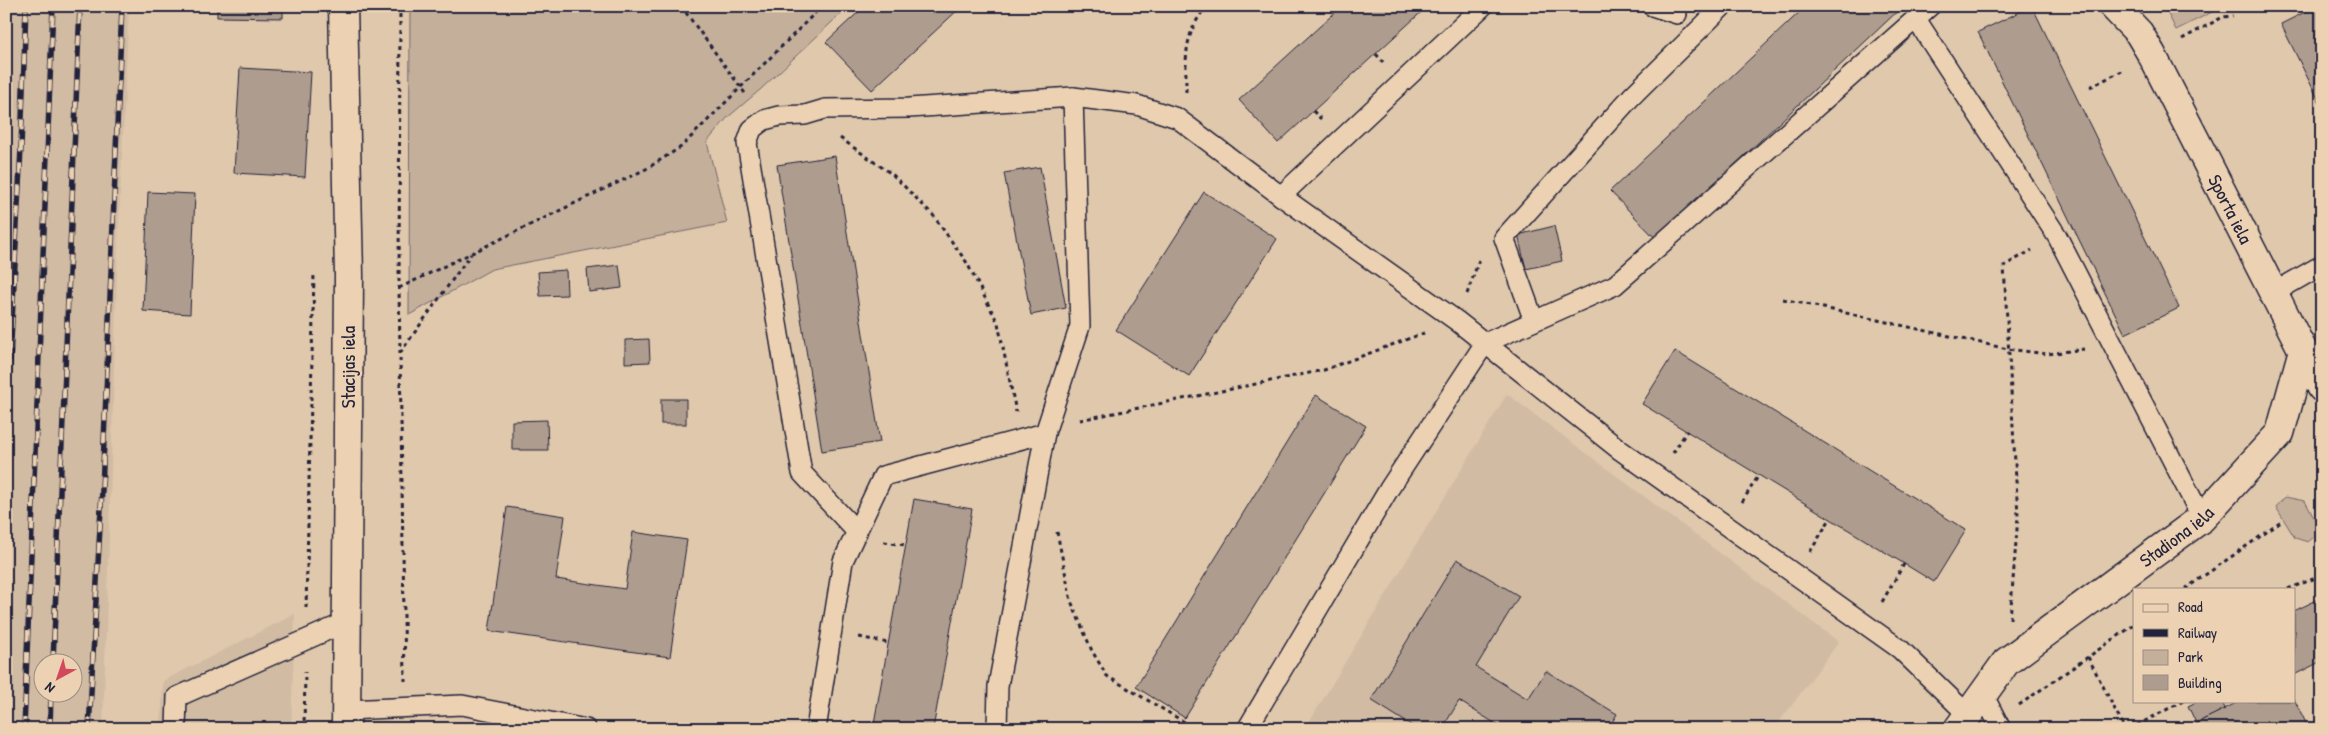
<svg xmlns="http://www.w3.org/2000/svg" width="2328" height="735" font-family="'Patrick Hand',sans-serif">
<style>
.built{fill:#d1bba3;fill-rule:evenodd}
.green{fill:#c4af9b;stroke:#73686b}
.building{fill:#ae9c8e;stroke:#22223b}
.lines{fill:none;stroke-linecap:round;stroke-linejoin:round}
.lane-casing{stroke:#22223b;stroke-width:22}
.street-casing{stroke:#22223b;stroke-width:31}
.secondary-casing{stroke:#22223b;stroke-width:31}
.path{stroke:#22223b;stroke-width:3;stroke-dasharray:4 4;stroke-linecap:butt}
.lane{stroke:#ecd2b3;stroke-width:19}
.street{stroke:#ecd2b3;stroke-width:28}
.secondary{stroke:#ecd2b3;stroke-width:28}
.rail-casing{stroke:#22223b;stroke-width:5.5}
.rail{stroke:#ecd2b3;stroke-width:4;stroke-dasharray:11;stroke-linecap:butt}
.labels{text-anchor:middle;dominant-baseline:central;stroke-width:4.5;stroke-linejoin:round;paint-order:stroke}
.street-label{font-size:19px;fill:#22223b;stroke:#ecd2b3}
</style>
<rect width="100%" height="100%" fill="#e0c8ac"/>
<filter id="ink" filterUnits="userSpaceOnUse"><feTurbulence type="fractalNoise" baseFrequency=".02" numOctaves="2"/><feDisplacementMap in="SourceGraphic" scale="10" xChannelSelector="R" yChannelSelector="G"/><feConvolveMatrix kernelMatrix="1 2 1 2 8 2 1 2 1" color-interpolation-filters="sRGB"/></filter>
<g filter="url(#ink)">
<g class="built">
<path d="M6,6H129L118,240L103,729H6ZM42,662H72V692H42Z"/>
<path d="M1507,394L1839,642L1774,729H1305Z"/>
<path d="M295,614L291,729H161L163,681Z"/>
</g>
<g class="green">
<path d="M410,6H849L761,89L727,118L707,142L727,223L492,269L409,315Z"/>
<path d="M2164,6H2224L2176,30Z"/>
<path d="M2285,497L2305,501L2321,531L2308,542L2295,538L2276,507Z"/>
</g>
<g class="building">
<path d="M217,6H283V18L217,17Z"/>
<path d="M865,6H962L872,90L826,42Z"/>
<path d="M1342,6H1428L1278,143L1239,100Z"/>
<path d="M1806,6H1903L1656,239L1610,191Z"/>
<path d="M2032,6L2179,308L2125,334L1978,32Z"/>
<path d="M2317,6H2322V107L2281,24Z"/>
<path d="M240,68L311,72L305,177L234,173Z"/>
<path d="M835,156L880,442L822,451L777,165Z"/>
<path d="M1040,167L1066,308L1031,315L1004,173Z"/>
<path d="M148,192L195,194L190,314L143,311Z"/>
<path d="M1204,192L1277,239L1189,376L1116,330Z"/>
<path d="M1554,226L1562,261L1526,269L1518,235Z"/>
<path d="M619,265L622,288L589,292L587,269Z"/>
<path d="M566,270L567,295L540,296L538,272Z"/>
<path d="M649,339L650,362L625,363V340Z"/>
<path d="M1675,351L1966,530L1934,582L1642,404Z"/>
<path d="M1316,395L1366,426L1185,718L1136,687Z"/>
<rect x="661" y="399" width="25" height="25"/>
<path d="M547,420L548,450H512V421Z"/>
<path d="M914,499L972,509L933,729H873Z"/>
<path d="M507,507L565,516L556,579L625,589L633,532L687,540L670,657L489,631Z"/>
<path d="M1457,559L1519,596L1476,667L1528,699L1546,671L1617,714L1608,729H1504L1459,701L1442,729H1417L1371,700Z"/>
<path d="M2319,599L2322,604V661L2294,675V611Z"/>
<path d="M2294,699L2309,729H2185L2240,701H2294Z"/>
<path d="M2198,701H2222L2225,709L2196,723L2188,706Z"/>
<path d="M193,726L227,727V729H193Z"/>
</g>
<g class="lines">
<defs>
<g id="lane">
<path d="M1652,6L1677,14"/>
<path d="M1916,19L2057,236L2202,518"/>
<path d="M1281,196L1483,6"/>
<path d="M2273,293L2322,265"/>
<path d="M1534,321L1504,238L1632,96L1723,6"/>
<path d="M857,532L802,473L747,143L752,129L764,120L779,116L805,115L825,109L909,108L1073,97L1137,105L1177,118L1281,196L1457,321L1620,450L1900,649L1968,715"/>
<path d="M1983,694L2001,729"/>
<path d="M346,710L462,705L586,729"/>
<path d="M176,729L177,697L346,622"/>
<path d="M816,729L843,561L883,476L1045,433"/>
<path d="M997,729L998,686L1045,433L1080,326L1073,97"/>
<path d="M1247,729L1389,489L1485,343L1615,285L1930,6"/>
</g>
<g id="street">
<path id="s1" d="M1958,729L2006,662L2202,518L2280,433L2303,350"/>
</g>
<g id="secondary">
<path d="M343,6L349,275L346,729"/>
<path id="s2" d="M2113,6L2139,33L2152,55L2322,388"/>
</g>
</defs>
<use href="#lane" class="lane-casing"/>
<use href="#street" class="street-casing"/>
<use href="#secondary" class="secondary-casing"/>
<g class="path">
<path d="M400,6L399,288L405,681"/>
<path d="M681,6L747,96"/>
<path d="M2182,39L2223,17L2233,16"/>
<path d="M1376,54L1383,62"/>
<path d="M2090,87L2122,71"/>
<path d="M1186,92C1186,58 1183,34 1207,6"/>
<path d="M1313,111L1321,119"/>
<path d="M840,138L893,175L933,215L967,263L998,323L1016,412"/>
<path d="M399,288L646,169L681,147L822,6"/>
<path d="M1467,294L1480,257"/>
<path d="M1783,299L2008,349L2048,354L2084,349"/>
<path d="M400,353L471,254"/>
<path d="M1080,420L1324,370L1424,333"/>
<path d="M1673,453L1687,431"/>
<path d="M1742,502L1759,475"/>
<path d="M1057,532L1071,601L1092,651L1107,676L1196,729"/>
<path d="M884,542L905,545"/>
<path d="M1810,552L1830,519"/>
<path d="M2185,589L2281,522"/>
<path d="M2288,589L2313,579H2322"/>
<path d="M1882,602L1904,564"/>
<path d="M306,608L314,274"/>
<path d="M2010,619L2018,516L2004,266L2032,250"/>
<path d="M859,637L888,643"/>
<path d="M2088,657L2125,729"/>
<path d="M2019,705L2134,625"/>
<path d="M304,729L305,672"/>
<path d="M2130,729L2183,701"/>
</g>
<use href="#lane" class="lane"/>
<use href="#street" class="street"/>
<use href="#secondary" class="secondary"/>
<defs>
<g id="rail">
<path d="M6,438L21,148L26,6"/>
<path d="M53,662L80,6"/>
<path d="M24,729L53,6"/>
<path d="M50,729L51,692"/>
<path d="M89,729L102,490L122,6"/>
</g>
</defs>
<use href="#rail" class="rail-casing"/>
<use href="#rail" class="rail"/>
</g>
</g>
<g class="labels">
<g class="street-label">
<text stroke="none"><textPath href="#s2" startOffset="236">Sporta iela</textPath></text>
<text transform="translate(348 367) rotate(-90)">Stacijas iela</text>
<text stroke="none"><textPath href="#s1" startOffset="294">Stadiona iela</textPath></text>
</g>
</g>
<rect width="2328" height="735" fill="none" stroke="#ecd2b3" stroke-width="25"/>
<rect x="12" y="12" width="2303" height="710" fill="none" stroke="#22223b" stroke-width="2" filter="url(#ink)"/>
<rect x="2133" y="588" width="162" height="115" fill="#ecd2b3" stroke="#9b8c83"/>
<rect x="2143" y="604" width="25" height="8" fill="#ecd2b3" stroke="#9b8c83"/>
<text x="2178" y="612" font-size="15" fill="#22223b">Road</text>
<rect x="2143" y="629" width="25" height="8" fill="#22223b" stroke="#9b8c83"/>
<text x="2178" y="638" font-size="15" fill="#22223b">Railway</text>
<rect x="2143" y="650" width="25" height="15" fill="#c4af9b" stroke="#9b8c83"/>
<text x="2178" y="662" font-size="15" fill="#22223b">Park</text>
<rect x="2143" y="675" width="25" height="15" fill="#ae9c8e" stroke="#9b8c83"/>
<text x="2178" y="688" font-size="15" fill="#22223b">Building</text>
<g transform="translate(58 678) rotate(220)"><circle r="24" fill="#ecd2b3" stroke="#9b8c83"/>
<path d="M0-4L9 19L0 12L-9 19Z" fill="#d1495b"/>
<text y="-8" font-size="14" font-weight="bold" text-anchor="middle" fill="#22223b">N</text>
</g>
</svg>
